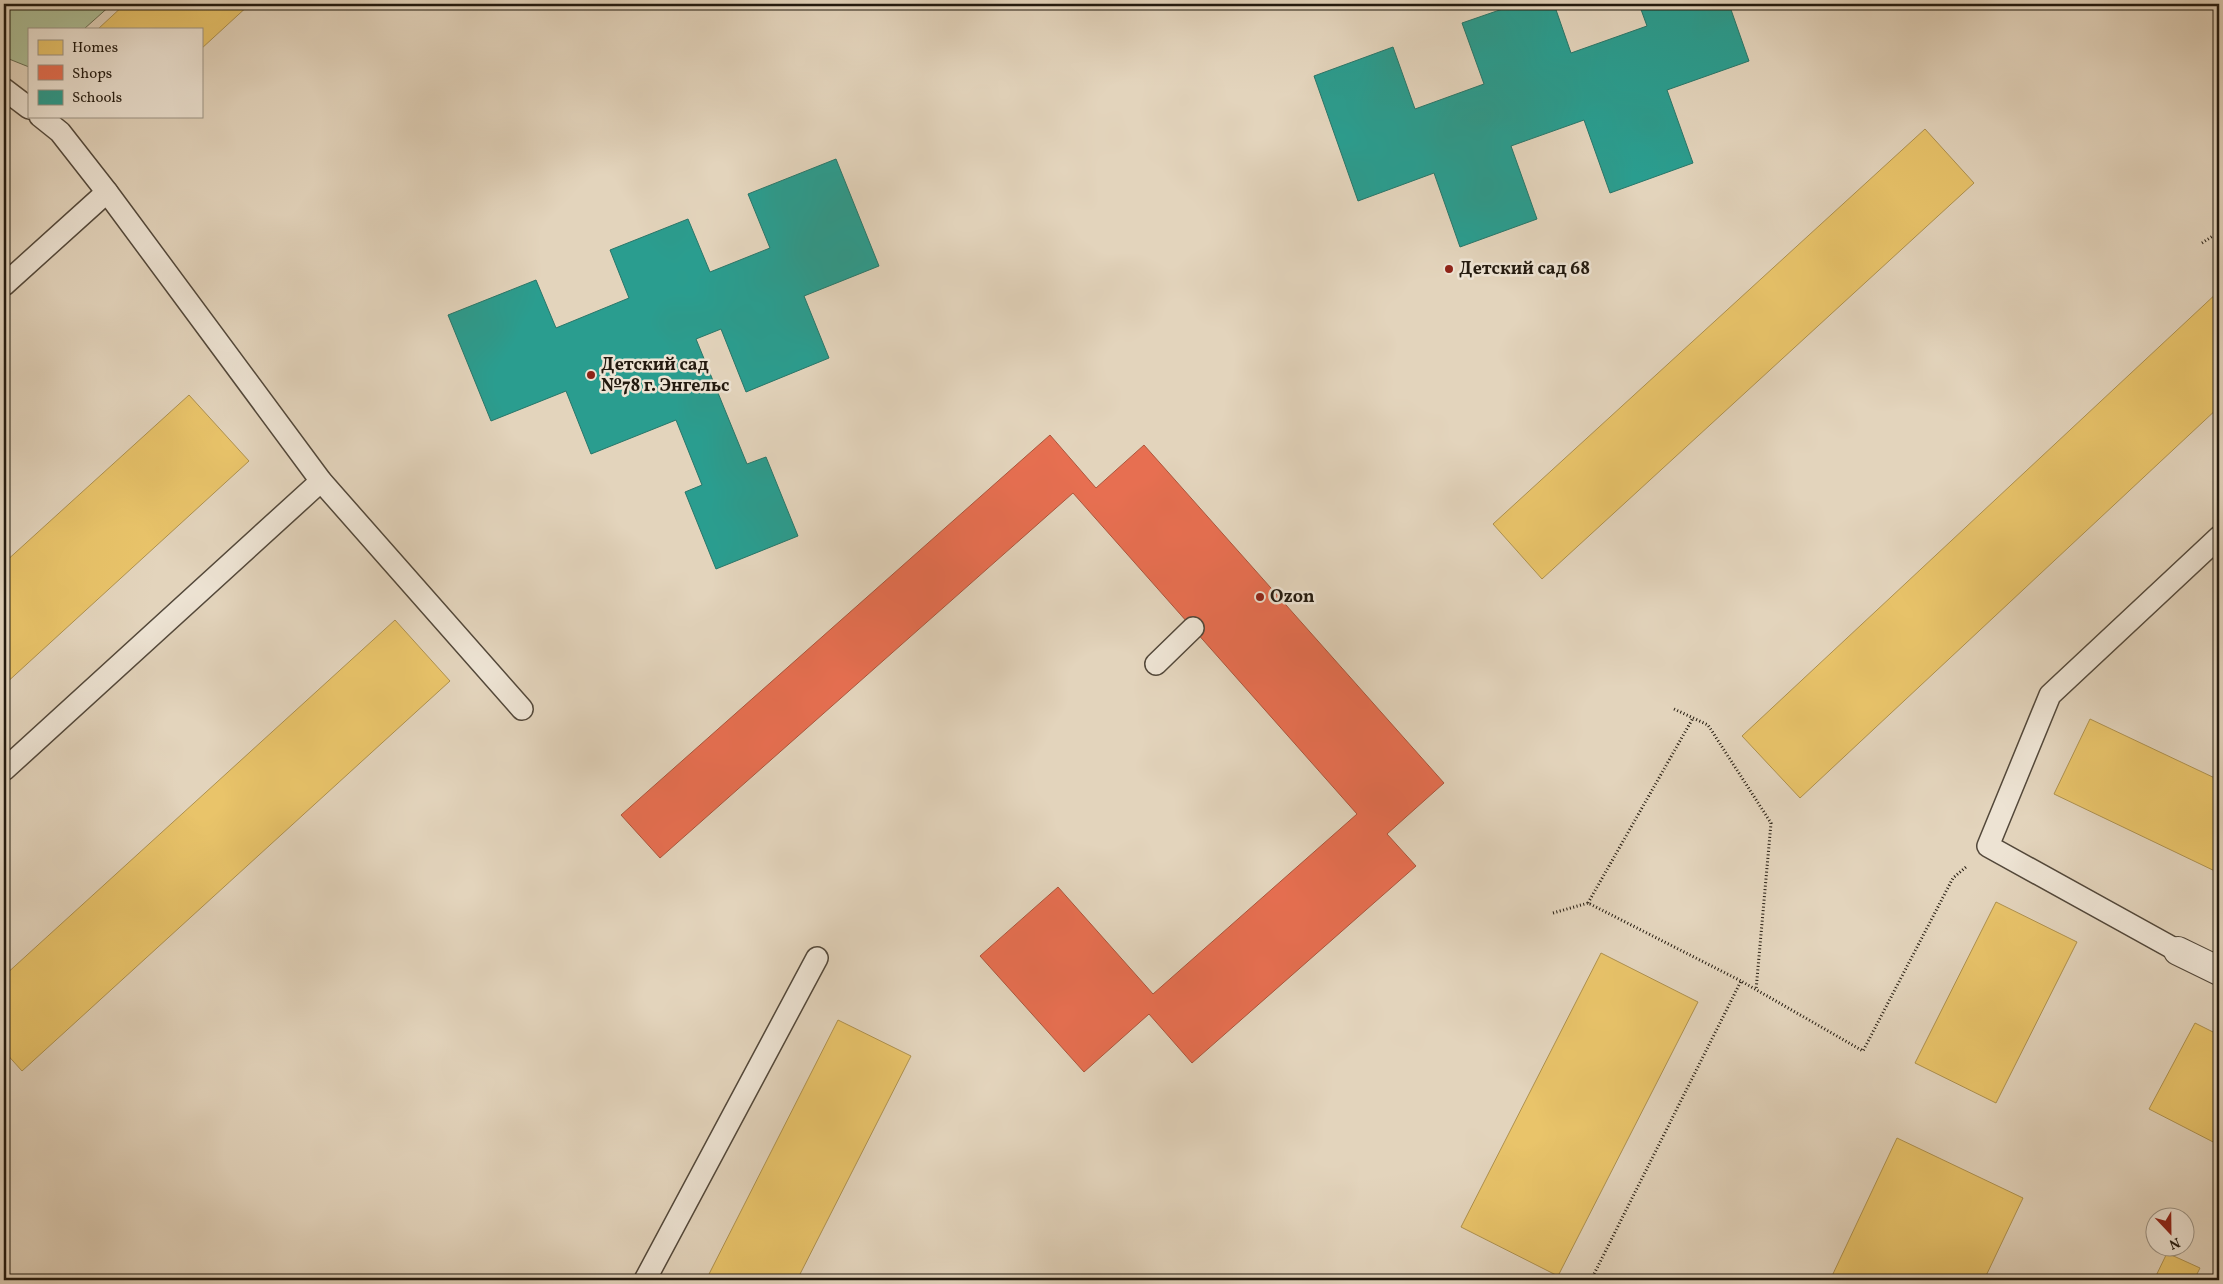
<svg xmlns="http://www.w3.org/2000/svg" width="2223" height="1284" font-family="Vollkorn,serif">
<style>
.green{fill:#adbe96;stroke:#686c52}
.homes{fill:#e9c46a;stroke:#ae914f}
.shops{fill:#e76f51;stroke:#ac563d}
.schools{fill:#2a9d8f;stroke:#287669}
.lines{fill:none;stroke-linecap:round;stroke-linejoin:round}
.service-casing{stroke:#53483a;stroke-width:24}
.minor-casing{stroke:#53483a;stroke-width:30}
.path{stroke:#231a0f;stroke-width:3;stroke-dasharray:1 2.5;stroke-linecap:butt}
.service{stroke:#ede3d3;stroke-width:21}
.minor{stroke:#ede3d3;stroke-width:28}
.poi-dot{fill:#8f2418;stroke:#ede3d3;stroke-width:2}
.labels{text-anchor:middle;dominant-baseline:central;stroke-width:5;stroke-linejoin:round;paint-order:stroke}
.poi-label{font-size:18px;font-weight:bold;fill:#231a0f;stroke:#ede3d3;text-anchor:start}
</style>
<rect width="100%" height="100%" fill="#e3d4bc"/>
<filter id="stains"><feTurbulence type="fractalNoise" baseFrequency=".004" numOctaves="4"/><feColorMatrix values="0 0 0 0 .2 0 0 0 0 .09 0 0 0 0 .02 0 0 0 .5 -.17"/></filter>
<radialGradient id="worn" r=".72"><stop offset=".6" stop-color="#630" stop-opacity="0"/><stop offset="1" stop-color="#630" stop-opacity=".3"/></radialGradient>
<path class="green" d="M4,4H112L84,29H29V67L4,57Z"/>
<g class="homes">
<path d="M125,4H250L201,49V29H98Z"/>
<path d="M1925,129L1974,183L1542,579L1493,524Z"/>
<path d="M2219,291V407L1800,798L1742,736Z"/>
<path d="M189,395L249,461L4,685V563Z"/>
<path d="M395,620L450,681L22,1071L4,1051V976Z"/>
<path d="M2090,719L2219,780V873L2054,794Z"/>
<path d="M1996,902L2077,942L1996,1103L1915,1063Z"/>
<path d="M1601,953L1698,1002L1558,1276L1461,1227Z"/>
<path d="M838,1020L911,1056L797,1280H706Z"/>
<path d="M2195,1023L2219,1035V1145L2149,1109Z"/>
<path d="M1897,1138L2023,1198L1984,1280H1841L1832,1276Z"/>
<path d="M2167,1253L2200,1268L2194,1280H2154Z"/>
</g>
<path class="shops" d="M1050,435L1096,488L1144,445L1444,783L1387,834L1416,866L1192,1063L1149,1014L1084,1072L980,956L1058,887L1153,994L1357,814L1073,493L660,858L621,815Z"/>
<g class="schools">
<path d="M1517,4H1554L1571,53L1647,26L1639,4H1729L1749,61L1667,90L1693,163L1610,193L1584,120L1511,146L1537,219L1460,247L1434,173L1358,201L1314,76L1393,47L1415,109L1484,84L1462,23Z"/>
<path d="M836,159L879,266L804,296L829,358L746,392L721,329L696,339L747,464L766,457L798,536L716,569L685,492L702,485L676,420L591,454L566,391L491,421L448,315L536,280L556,328L629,298L610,250L688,219L710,272L770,248L748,194Z"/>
</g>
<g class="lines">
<defs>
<g id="service">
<path d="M4,89L29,108"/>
<path d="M40,116L60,132L107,192L321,481L522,709"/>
<path d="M4,285L107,192"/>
<path d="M1156,664L1193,628"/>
<path d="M4,770L321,481"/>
<path d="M2178,951L1988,846L2050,695L2219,537"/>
<path d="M645,1280L817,958"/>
</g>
<path id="minor" d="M2178,951L2219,971"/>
</defs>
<use href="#service" class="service-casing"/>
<use href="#minor" class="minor-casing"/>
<g class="path">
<path d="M2202,243L2219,232"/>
<path d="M1674,709L1708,725L1771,823L1756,990"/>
<path d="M1588,903L1693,718"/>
<path d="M1553,913L1588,903L1741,981"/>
<path d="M1591,1280L1741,981L1863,1051L1953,878L1966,867"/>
</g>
<use href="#service" class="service"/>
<use href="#minor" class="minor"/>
</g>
<g class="poi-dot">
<circle cx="1449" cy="269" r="5"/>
<circle cx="591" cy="375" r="5"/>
<circle cx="1260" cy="597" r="5"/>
</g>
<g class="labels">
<g class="poi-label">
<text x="1459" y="269">Детский сад 68</text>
<text x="601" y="365">Детский сад<tspan x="601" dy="21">№78 г. Энгельс</tspan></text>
<text x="1270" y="597">Ozon</text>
</g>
</g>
<rect width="2223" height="1284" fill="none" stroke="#e3d4bc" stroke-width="20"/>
<rect x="5" y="5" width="2213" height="1274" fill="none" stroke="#231a0f" stroke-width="2.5"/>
<rect x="10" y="10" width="2203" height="1264" fill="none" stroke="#231a0f"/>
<rect x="28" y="28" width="175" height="90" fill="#ede3d3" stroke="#9c9385"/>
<rect x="38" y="40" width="25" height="15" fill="#e9c46a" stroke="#9c9385"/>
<text x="72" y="52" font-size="15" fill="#231a0f">Homes</text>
<rect x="38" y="65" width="25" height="15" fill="#e76f51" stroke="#9c9385"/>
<text x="72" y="78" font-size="15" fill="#231a0f">Shops</text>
<rect x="38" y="90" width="25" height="15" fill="#2a9d8f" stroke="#9c9385"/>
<text x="72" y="102" font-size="15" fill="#231a0f">Schools</text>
<g transform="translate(2170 1232) rotate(158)"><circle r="24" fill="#ede3d3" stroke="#9c9385"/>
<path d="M0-4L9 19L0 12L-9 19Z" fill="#8f2418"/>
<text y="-8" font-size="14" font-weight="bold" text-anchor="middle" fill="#231a0f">N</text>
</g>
<rect width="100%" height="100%" filter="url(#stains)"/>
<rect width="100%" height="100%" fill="url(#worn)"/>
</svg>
